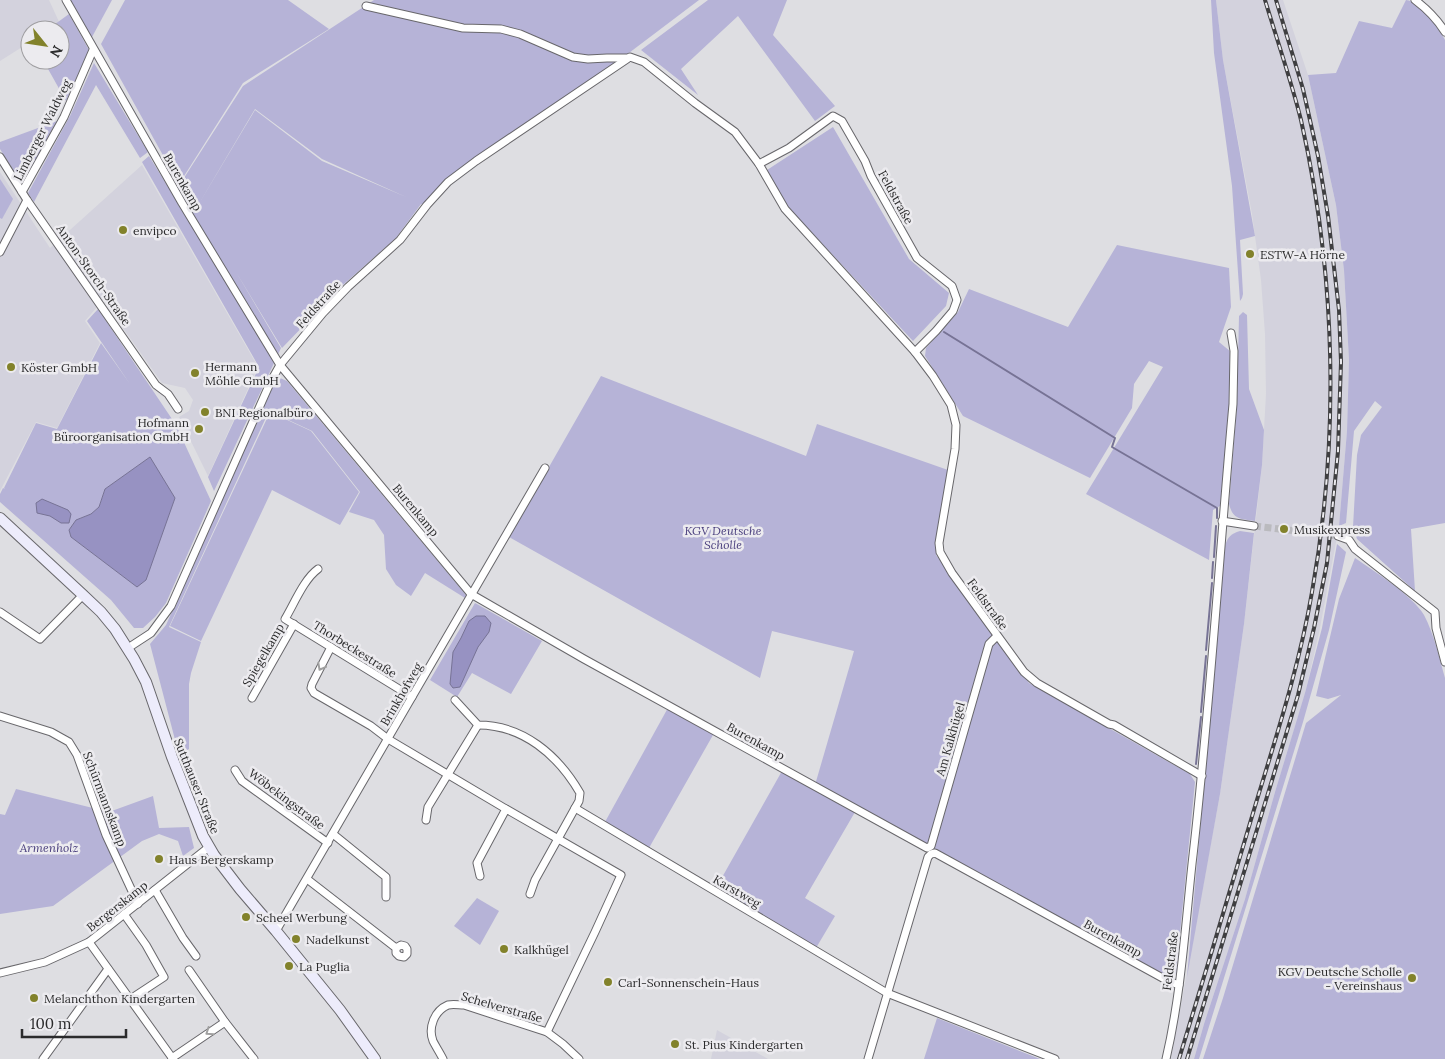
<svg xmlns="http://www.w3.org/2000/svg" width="1445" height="1059" font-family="Lora,serif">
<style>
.built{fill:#d3d2dd}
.green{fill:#b6b3d7;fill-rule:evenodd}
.water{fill:#9792c2;stroke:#777395}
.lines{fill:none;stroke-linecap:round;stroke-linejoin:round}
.stream{stroke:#777395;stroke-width:2}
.street-tunnel{stroke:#bababe;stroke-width:7;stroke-dasharray:7 3.5;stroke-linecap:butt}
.street-casing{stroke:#68676b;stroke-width:9}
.secondary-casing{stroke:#68676b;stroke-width:12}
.street{stroke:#fff;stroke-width:7}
.secondary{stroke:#edecfb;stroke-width:10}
.rail-casing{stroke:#3f3f41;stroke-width:4}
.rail{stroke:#ecebef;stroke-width:2;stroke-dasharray:5.5;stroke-linecap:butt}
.oneway{stroke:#a0a0a0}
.poi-dot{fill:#82822b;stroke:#ecebef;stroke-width:2}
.labels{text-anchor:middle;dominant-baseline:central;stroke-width:5;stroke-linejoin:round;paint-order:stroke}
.street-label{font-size:12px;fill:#2b2b2c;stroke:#ecebef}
.poi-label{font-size:12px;fill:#2b2b2c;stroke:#ecebef;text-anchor:start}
.park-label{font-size:12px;font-style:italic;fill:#4c417f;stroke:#ecebef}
</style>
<rect width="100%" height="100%" fill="#dedee2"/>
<g class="built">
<path d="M0,0H49L60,24L50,30H30V42L0,61Z"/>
<path d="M1216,0H1283L1308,75L1336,205L1344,270L1349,360L1347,431L1339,526L1320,628L1305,694L1275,792L1245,899L1204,1024L1194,1059H1171L1220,794L1244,624L1262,465L1266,394L1265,334L1261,280L1252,214L1223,60Z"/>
<path d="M142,165L258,367L208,476L179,417L189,411L193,400L185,388L162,383L103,300L85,321L100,343L57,428L36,422L0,491V172L50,248Z"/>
<path d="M717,1030L768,1059H711Z"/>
</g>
<g class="green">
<path d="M70,0H112L92,37Z"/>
<path d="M125,0H288L329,29L243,83L179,184L101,44Z"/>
<path d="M374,0H699L617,62L454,179L428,206L421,204L396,238L344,284L282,348L236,272L281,348L214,491L208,477L259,367L142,162L149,156L173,195L243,86ZM255,109L322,159L406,197L322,161L255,110L197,207Z"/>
<path d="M708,0H787L773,35L835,106L815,121L738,16L681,69L698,95L641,50Z"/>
<path d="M1211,0H1216L1223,60L1255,236L1240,240L1243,294L1242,298L1240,301L1232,186L1214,53Z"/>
<path d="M1406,0C1420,1 1439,28 1445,40V523L1411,529L1415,591L1357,539L1353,527L1357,455L1361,435L1382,407L1375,401L1354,431L1346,523L1339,526L1347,431L1349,360L1344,270L1336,205L1308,75L1336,73L1359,21L1392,28Z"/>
<path d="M69,14L89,50L66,101L43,60H60V30H47Z"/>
<path d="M94,63L148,152L140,158L96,85L34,202L28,193L70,116Z"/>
<path d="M57,121L22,184L0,149V142Z"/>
<path d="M833,127L909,259L949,293L946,306L913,341L788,207L767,170Z"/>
<path d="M0,179L13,199L2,219L0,218Z"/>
<path d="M1117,245L1229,268L1231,307L1219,342L1231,352L1230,404L1220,506L1213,510L1209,560L1086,494L1163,367L1149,361L1134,384L1132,408L1090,478L963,416L925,356L926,348L958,312L969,289L1068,327Z"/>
<path d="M98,309L176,425L211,501L166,603L155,617L143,628H134L111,600L0,502V494L3,488L5,489L4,488L36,423L57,429L101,343L130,384L87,321ZM149,458L175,498L137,587L71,537L69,530L76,520L91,514L99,507L105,489Z"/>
<path d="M1243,312L1247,315L1249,389L1264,430L1262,465L1255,521C1241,519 1233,520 1229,504L1237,405L1239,316Z"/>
<path d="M601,376L806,456L817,424L948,470L936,548V555L1004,645L1029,683L1190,774L1195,782L1176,973L1169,977L1127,954L855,812L805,898L835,916L816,948L716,888L782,771L713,735L649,848L605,822L669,706L815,785L854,651L772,631L760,678L509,537Z"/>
<path d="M280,378L287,381L466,595L465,598L425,573L411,596L396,585L386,569L384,535L374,520L349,512L360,492L312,431L269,411L169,627L201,642L191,673L189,684V749L179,755L150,644L166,625L274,382Z"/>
<path d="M270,412L311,431L359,492L340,525L272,490L201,641L170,626Z"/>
<path d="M1240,531L1254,533L1244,624L1220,794L1187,977L1225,546C1228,536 1231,534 1240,531Z"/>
<path d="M1337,544L1346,552L1329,630L1303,722L1199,1059H1194L1204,1024L1245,899L1275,792L1305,693L1322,628Z"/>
<path d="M1355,558C1374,571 1413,596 1424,615C1434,634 1439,657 1445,678V1059H1203L1223,998L1306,723L1341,695L1328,699L1316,696L1339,599Z"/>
<path d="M475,603L542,641L511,694L472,673L457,697L430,680Z"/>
<path d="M16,789L109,812L153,796L159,828L189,827L194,848L183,856L178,841L159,834L142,841L53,906L0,914V814L5,815Z"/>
<path d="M477,898L499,911L480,945L454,926Z"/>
<path d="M937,1018L1040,1059H924Z"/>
</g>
<g class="water">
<path d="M150,457L175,498L146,580L137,587L71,537L69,530L76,520L91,514L99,507L105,489Z"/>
<path d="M42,499L68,510L71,514L69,523H61L50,516L37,513L36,503Z"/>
<path d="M476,616H485L491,623L489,632L478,647L460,687L453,688L450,684L453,652L461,638L469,621Z"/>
</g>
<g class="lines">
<g class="stream">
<path d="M944,332L1115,438L1112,447L1217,508V518"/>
<path d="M1214,557L1216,526"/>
<path d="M1212,578L1213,562"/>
<path d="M1206,650L1212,583"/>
<path d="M1201,712L1206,656"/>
<path d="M1196,764L1201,717"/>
</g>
<path class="street-tunnel" d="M1254,526L1338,536"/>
<defs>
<g id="street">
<path d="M66,0L182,203L280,365L471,594L584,659L927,848L931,846L989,644L997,636"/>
<path d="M1415,0C1427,9 1437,19 1445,32"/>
<path d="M366,6L463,28L501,29L520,34L573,57L588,59L607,58H628L630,57L644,62L695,103L735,132L759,164L785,209L915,352L933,376L951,405L956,425L955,449L939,543L940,552L952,573L1024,672L1037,683L1109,724L1114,725L1202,776"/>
<path d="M0,157L27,200L156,385L168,394L178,409"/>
<path d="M759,164L789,148L833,116L842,121L865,161L871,176L917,258L952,286L957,300L953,311L936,331L915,352"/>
<path d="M22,192L64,117L93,50"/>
<path d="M0,252L27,200"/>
<path d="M1222,521L1254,526"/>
<path d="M1338,536L1349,540L1355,549L1435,612L1436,628L1445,662"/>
<path d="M318,569C304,579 294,604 285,619L412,697"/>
<path d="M0,612L40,639L83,595"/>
<path d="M331,647L312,684L311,688L314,693L371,726L388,739L506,809"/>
<path d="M128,648L151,633L171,606L271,381L280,365L323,313L348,287L400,240L427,205L448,182L476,161L627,59"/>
<path d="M252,698L294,624"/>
<path d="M455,700L478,725C523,725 558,755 580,793L579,801L535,880L530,894"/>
<path d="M0,716L51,732L69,742L77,755L106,835L138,904"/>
<path d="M235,770L242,781L328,843"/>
<path d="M575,808L887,993L1055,1059"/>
<path d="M426,820L428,807L478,725"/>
<path d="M333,834L386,877V897"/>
<path d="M480,876L477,863L506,809L621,875L595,932L547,1032"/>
<path d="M307,879L396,948V953L399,956L404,957L407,954V949L405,946L401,945L396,948"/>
<path d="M155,890L183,938L196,956"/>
<path d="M124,914L146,945L164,977L129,1000"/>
<path d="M276,931L545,468"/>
<path d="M89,942L173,1059"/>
<path d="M189,970L225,1022"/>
<path d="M0,973L45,962L89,942L209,847"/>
<path d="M172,1058L225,1022L254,1059"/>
<path d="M43,1059L108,969"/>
<path d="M443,1059C440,1053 436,1047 433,1041C428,1028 434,1011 448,1005C453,1004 459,1005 464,1005L547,1032L563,1044L579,1059"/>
<path d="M868,1059L928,857L931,854L935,853L1168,981L1179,985"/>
<path d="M1166,1059C1181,995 1185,929 1192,864C1210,711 1219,557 1233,404L1234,351L1231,333"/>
</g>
<path id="secondary" d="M0,518L83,595L101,612L115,629L134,659L146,682L172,757L203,836L214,855L240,889L276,931L340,1010L375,1059"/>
</defs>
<use href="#street" class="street-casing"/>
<use href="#secondary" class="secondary-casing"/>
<use href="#street" class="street"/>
<use href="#secondary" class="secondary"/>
<defs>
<g id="rail">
<path d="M1179,1059C1205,974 1231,888 1256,803C1277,734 1300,663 1312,592C1340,436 1336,275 1301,120C1291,80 1277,40 1265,0"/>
<path d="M1187,1059L1298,695L1314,628L1327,563L1338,451L1341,362L1339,310L1328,216L1318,156L1303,89L1276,0"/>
</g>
</defs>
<use href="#rail" class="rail-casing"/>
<use href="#rail" class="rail"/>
</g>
<defs><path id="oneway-chevron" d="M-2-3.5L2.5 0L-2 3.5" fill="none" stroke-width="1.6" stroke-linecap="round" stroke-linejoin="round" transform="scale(1.25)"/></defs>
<g class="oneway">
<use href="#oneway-chevron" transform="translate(321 667) rotate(118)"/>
<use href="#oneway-chevron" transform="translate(209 1032) rotate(146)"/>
</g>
<g class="poi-dot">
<circle cx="123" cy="230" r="5"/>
<circle cx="1250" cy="254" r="5"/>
<circle cx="11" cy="367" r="5"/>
<circle cx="195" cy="373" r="5"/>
<circle cx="205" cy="412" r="5"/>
<circle cx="199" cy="429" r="5"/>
<circle cx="1284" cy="529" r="5"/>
<circle cx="159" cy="859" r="5"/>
<circle cx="246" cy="917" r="5"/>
<circle cx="296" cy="939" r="5"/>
<circle cx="504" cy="949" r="5"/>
<circle cx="289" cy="966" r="5"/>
<circle cx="1412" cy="978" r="5"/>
<circle cx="608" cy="982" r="5"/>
<circle cx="34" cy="998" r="5"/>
<circle cx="675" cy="1044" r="5"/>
</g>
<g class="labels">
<g class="street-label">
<text transform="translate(42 130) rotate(-63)">Limberger Waldweg</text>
<text transform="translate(183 182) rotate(60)">Burenkamp</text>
<text transform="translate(896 197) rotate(61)">Feldstraße</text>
<text transform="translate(94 275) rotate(55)">Anton-Storch-Straße</text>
<text transform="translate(318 304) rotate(-48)">Feldstraße</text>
<text transform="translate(416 510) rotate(50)">Burenkamp</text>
<text transform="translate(988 604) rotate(54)">Feldstraße</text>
<text transform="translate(355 649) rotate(32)">Thorbeckestraße</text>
<text transform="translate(263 655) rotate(-60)">Spiegelkamp</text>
<text transform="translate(401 694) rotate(-60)">Brinkhofweg</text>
<text transform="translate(950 739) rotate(-74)">Am Kalkhügel</text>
<text transform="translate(756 741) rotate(29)">Burenkamp</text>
<text transform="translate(197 786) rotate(68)">Sutthauser Straße</text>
<text transform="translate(105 799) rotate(69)">Schürmannskamp</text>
<text transform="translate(287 799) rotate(37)">Wöbekingstraße</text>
<text transform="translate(737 891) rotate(30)">Karstweg</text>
<text transform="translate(117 906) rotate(-38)">Bergerskamp</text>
<text transform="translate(1113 938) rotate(29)">Burenkamp</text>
<text transform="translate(1170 961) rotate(-83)">Feldstraße</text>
<text transform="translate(502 1007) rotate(16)">Schelverstraße</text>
</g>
<g class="poi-label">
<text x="133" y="230">envipco</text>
<text x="1260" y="254">ESTW-A Hörne</text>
<text x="205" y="366">Hermann<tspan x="205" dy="14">Möhle GmbH</tspan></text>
<text x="21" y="367">Köster GmbH</text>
<text x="215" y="412">BNI Regionalbüro</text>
<text x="189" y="422" text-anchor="end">Hofmann<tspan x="189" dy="14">Büroorganisation GmbH</tspan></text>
<text x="1294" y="529">Musikexpress</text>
<text x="169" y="859">Haus Bergerskamp</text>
<text x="256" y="917">Scheel Werbung</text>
<text x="306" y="939">Nadelkunst</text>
<text x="514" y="949">Kalkhügel</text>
<text x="299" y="966">La Puglia</text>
<text x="1402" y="971" text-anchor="end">KGV Deutsche Scholle<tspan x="1402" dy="14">- Vereinshaus</tspan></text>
<text x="618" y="982">Carl-Sonnenschein-Haus</text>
<text x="44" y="998">Melanchthon Kindergarten</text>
<text x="685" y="1044">St. Pius Kindergarten</text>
</g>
<g class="park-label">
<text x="723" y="530">KGV Deutsche<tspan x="723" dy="14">Scholle</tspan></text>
<text x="49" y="847">Armenholz</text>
</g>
</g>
<g transform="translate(45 45) rotate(120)"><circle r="24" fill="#ecebef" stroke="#9f9ea1"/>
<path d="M0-4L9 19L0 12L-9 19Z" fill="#82822b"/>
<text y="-8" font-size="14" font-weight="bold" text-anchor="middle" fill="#2b2b2c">N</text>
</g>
<path d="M22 1029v8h104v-8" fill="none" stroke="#2b2b2c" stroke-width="2.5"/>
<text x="30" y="1029" font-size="15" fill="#2b2b2c" stroke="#ecebef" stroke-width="4" paint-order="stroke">100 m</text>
</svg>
